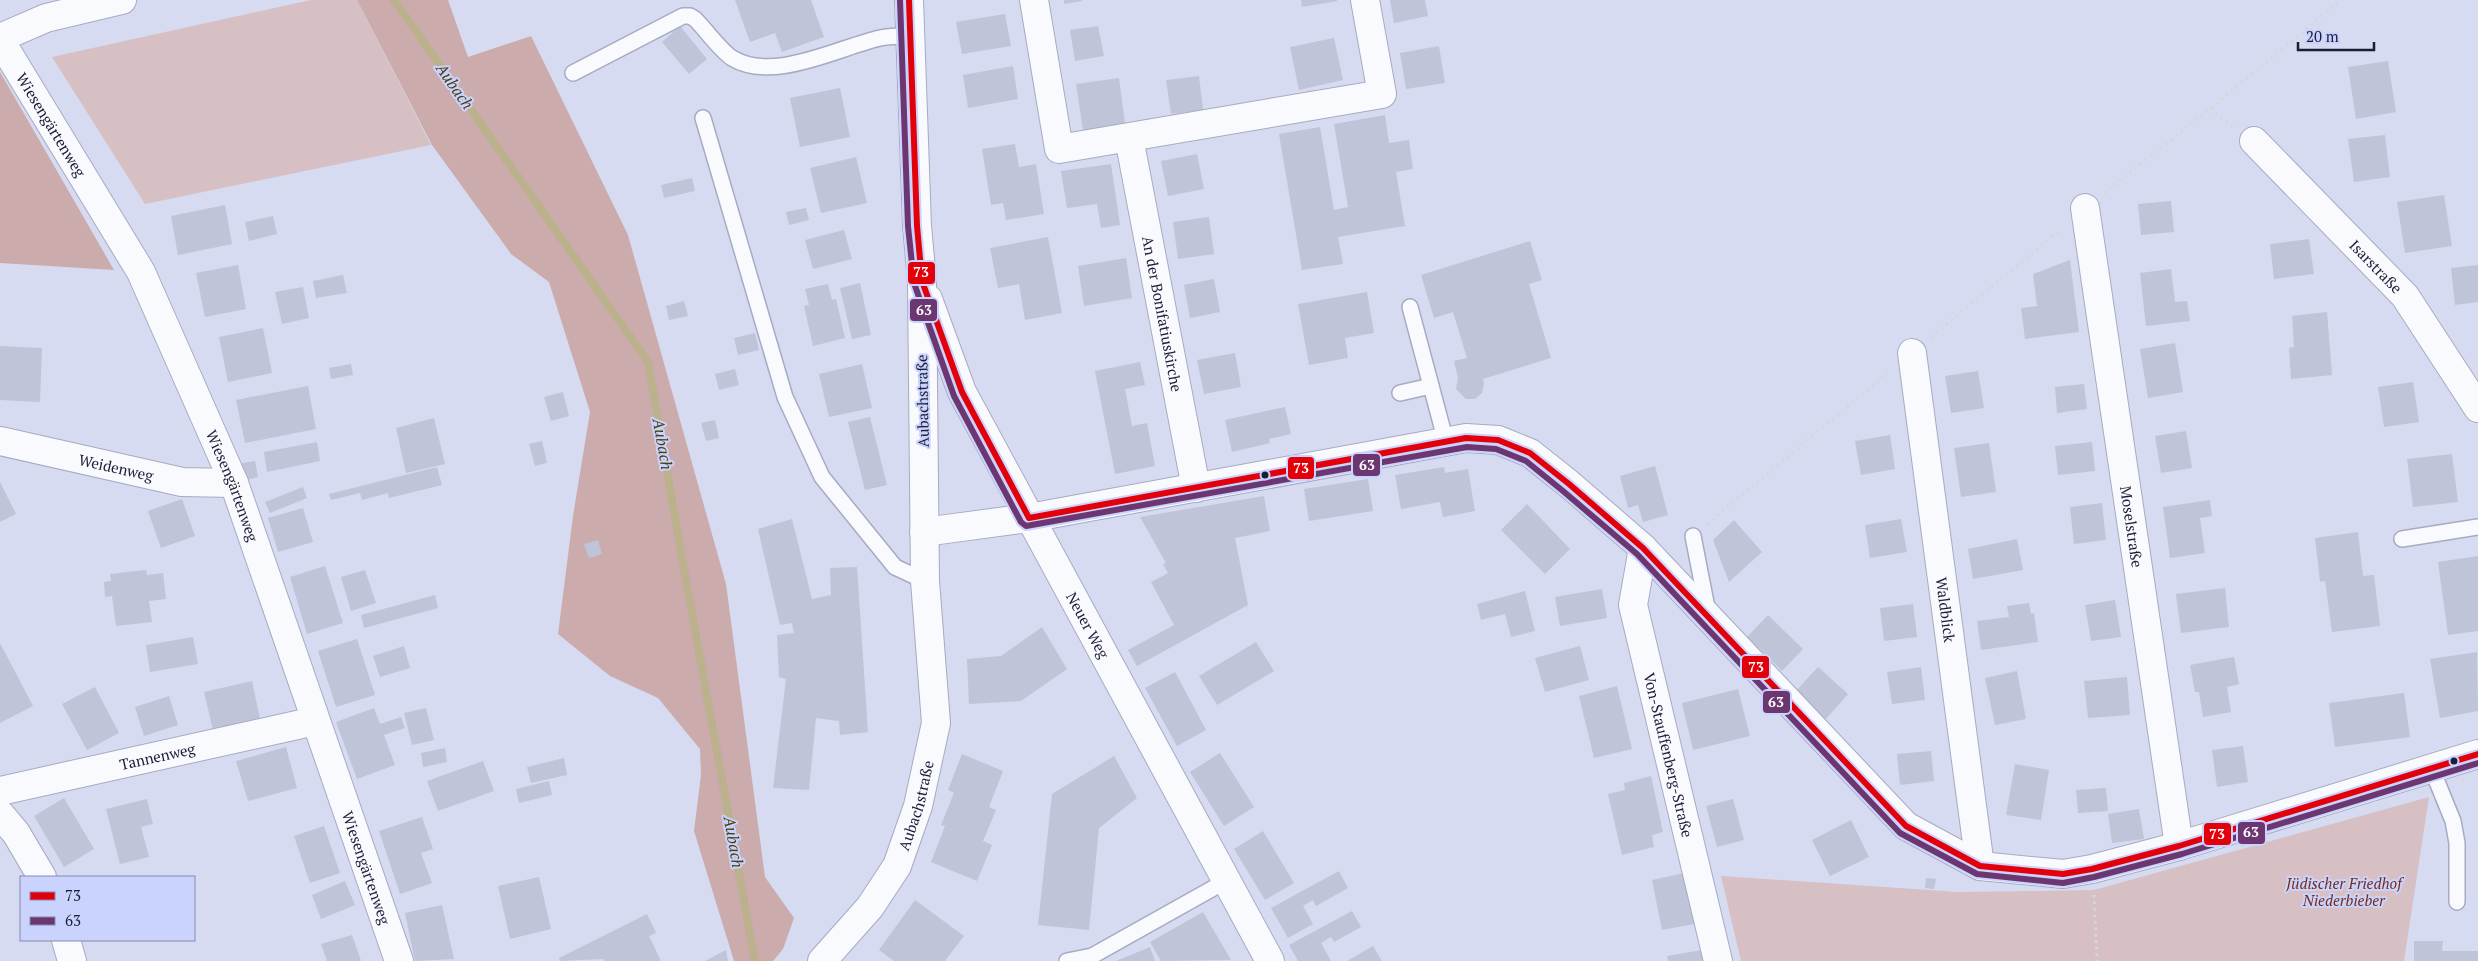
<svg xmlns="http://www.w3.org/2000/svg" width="2478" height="961" font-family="'PT Serif',serif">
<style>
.green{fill:#d6c0c3}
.forest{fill:#ccabac}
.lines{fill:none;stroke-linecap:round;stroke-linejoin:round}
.stream{stroke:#bbb18d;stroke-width:8}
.building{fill:#bfc4d9}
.lane-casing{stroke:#a7abc1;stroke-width:18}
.street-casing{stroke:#a7abc1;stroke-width:30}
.secondary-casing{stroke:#a7abc1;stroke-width:30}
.path{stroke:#d5d7dd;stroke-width:3;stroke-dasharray:2.5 4;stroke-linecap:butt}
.lane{stroke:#f9fafd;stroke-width:15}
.street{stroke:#f9fafd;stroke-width:28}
.secondary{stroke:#f9fafd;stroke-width:28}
.bus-1-casing{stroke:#cad3fd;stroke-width:10}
.bus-2-casing{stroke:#cad3fd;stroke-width:10}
.bus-1{stroke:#e2000a;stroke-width:6}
.bus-2{stroke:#6c3770;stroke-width:6}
.bus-dot{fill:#1a1e38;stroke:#cad3fd;stroke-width:2}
.labels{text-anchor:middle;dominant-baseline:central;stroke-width:4;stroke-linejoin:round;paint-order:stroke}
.street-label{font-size:15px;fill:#1a1e38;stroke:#cad3fd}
.park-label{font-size:15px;font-style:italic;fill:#782b17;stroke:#cad3fd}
.water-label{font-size:16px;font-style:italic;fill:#4b3f0d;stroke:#cad3fd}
.line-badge{stroke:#cad3fd;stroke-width:2}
.badge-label{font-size:14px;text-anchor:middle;font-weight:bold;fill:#fff}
</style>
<rect width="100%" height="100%" fill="#d6dbf1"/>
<g class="green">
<path d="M311,0H357L431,145L145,204L52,57Z"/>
<path d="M2429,797L2404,961H1741L1721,876L1958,892L2094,890Z"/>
</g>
<g class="forest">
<path d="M357,0H448L468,57L531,36L628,235L726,584L765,877L794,918L783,949L773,961H734L694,831L701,775L700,749L658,698L610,676L558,634L573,516L590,412L549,282L511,254L432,145Z"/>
<path d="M0,72L114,270L0,263Z"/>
</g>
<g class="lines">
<path class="stream" d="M394,0L648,362L685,575L755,961"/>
</g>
<g class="building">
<path d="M735,0H811L824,37L782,52L775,33L750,42Z"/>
<path d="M1064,0H1082V1L1064,4Z"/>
<path d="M1301,0H1337V1L1302,7Z"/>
<path d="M1390,0H1425L1428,16L1394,23Z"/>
<path d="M1005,14L1011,46L962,54L956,22Z"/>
<path d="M680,26L707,59L689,74L662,42Z"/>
<path d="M1098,26L1104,56L1075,61L1070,30Z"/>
<path d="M1334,38L1343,80L1299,90L1290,47Z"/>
<path d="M1439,46L1445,83L1406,89L1400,53Z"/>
<path d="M2388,61L2396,112L2356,119L2348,67Z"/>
<path d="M1013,66L1018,99L968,108L963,75Z"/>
<path d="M1199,76L1203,110L1171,114L1166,80Z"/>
<path d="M1119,78L1125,123L1083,130L1076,84Z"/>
<path d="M840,88L850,137L800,147L790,98Z"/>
<path d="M1385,115L1389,143L1409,140L1413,169L1396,172L1405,226L1338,237L1343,264L1302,270L1279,134L1320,127L1334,210L1348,207L1334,124Z"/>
<path d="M2385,135L2390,177L2354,182L2348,139Z"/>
<path d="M1015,144L1019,167L1036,164L1044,214L1006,220L1003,203L991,205L982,149Z"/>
<path d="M1197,154L1204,189L1168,196L1161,161Z"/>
<path d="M856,157L867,203L821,213L810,168Z"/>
<path d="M1111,164L1120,225L1101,228L1097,204L1067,208L1061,171Z"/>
<path d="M692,178L695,191L664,198L661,185Z"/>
<path d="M2444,195L2452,246L2405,253L2397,202Z"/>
<path d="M2171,201L2174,232L2141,235L2138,204Z"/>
<path d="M225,205L232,244L178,255L171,216Z"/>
<path d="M806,208L809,220L789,225L786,212Z"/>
<path d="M273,216L277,234L249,241L245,222Z"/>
<path d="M1209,217L1214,254L1178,259L1173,222Z"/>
<path d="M844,230L852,259L813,269L805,240Z"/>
<path d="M1048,237L1062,313L1025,320L1019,284L998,288L990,248Z"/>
<path d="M2309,239L2314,274L2274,279L2270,244Z"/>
<path d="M1530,241L1542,280L1529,284L1551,358L1483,379L1484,383L1482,393L1475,399H1466L1456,389L1458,378L1454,361L1467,358L1453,312L1434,318L1421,275Z"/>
<path d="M1126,258L1132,298L1084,306L1078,266Z"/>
<path d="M2070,260L2079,332L2025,339L2021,308L2037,306L2033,274Z"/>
<path d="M238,265L246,309L205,317L196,273Z"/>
<path d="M2478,265V302L2455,305L2451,268Z"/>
<path d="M2171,269L2175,302L2187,301L2190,321L2146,326L2140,273Z"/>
<path d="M343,275L347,293L316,298L313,281Z"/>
<path d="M1214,279L1220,312L1190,318L1184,285Z"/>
<path d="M860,283L871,335L852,339L840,288Z"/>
<path d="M828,284L832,300L836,299L845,338L813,346L804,306L809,305L805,289Z"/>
<path d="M303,287L309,318L282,324L275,292Z"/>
<path d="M1367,292L1374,333L1345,338L1348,358L1309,365L1298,304Z"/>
<path d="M684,301L688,316L669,320L666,306Z"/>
<path d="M2327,312L2332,375L2291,379L2289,348L2294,347L2292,316Z"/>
<path d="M263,328L272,373L228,382L219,337Z"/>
<path d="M755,333L759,350L738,355L734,338Z"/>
<path d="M2175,343L2183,392L2148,398L2140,349Z"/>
<path d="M0,346L42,348L40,402L0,400Z"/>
<path d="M1235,353L1241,387L1204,394L1197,360Z"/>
<path d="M1140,362L1145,385L1125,389L1132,426L1147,423L1155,466L1115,474L1095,371Z"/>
<path d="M351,364L353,375L331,379L329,368Z"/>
<path d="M862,364L872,408L829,417L819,374Z"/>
<path d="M735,369L739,385L719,390L715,374Z"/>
<path d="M1978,371L1984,408L1951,413L1945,376Z"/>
<path d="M2413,382L2419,422L2384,427L2378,387Z"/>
<path d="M2084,384L2087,409L2057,413L2055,387Z"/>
<path d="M308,386L316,429L245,443L236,400Z"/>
<path d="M563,392L569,416L551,421L544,397Z"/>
<path d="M1285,407L1291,434L1269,439L1270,443L1232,452L1225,420Z"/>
<path d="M870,417L887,485L865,490L848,422Z"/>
<path d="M434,418L445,464L406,473L396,428Z"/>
<path d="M715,420L719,438L706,441L701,423Z"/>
<path d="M2186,431L2192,468L2161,473L2155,436Z"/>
<path d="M1890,435L1895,469L1861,475L1855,441Z"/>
<path d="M542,441L547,463L535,466L529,444Z"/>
<path d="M317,442L320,461L267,472L264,452Z"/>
<path d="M2092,442L2095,471L2058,475L2055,446Z"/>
<path d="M1989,443L1996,492L1961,497L1954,448Z"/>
<path d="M2452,454L2458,502L2413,507L2407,459Z"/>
<path d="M255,461L258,477L241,481L237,464Z"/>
<path d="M1655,466L1668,515L1643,522L1638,505L1628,508L1620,476Z"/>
<path d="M437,467L442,485L389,498L388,493L362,500L360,493L331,500L329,494Z"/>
<path d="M1444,467L1445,473L1468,469L1475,511L1443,517L1440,502L1401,509L1395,475Z"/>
<path d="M1368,479L1373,511L1309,521L1304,489Z"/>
<path d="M0,482L16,514L0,522Z"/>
<path d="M303,487L307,498L270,513L265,502Z"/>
<path d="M1264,496L1270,531L1235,538L1248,605L1137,666L1128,650L1174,625L1151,582L1168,573L1163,564L1166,563L1140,517Z"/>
<path d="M182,499L195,536L161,548L148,511Z"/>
<path d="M2210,500L2212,516L2200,518L2205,553L2170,558L2163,507Z"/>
<path d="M2102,503L2106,540L2074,544L2070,507Z"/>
<path d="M1527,504L1570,549L1545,574L1501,530Z"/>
<path d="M303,508L313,542L278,552L268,518Z"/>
<path d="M792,519L812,599L831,595L830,568L857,567L868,732L840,735L839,721L816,718L809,790L773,788L786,679L779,677L777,635L794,633L792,623L780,625L758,529Z"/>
<path d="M1901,519L1907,552L1870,558L1865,525Z"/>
<path d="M1734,520L1762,552L1729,582L1713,540Z"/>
<path d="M2358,532L2363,576L2374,575L2380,626L2332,632L2325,581L2320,582L2315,538Z"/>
<path d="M2017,539L2023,570L1973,579L1968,549Z"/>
<path d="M598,540L602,554L589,558L584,544Z"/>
<path d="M2478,556V631L2448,635L2438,562Z"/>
<path d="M325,566L343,623L307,634L290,577Z"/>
<path d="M146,570L147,575L163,573L166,599L149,601L152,622L116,626L112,596L105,597L104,582L111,581L110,574Z"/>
<path d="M365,570L376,603L351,611L341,577Z"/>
<path d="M2225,588L2229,627L2181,633L2176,594Z"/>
<path d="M1602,589L1607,618L1560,626L1555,597Z"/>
<path d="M1525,591L1535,631L1511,637L1505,614L1481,620L1477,604Z"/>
<path d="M435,595L438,608L364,628L361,615Z"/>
<path d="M2115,600L2121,637L2091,641L2085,605Z"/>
<path d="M2029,603L2031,614L2034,613L2038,642L1981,650L1977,621L2009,617L2007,606Z"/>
<path d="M1913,604L1917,637L1884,641L1880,608Z"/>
<path d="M1768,615L1803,649L1782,671L1747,637Z"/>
<path d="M1042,627L1067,669L1021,701L969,704L967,659L1001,656Z"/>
<path d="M193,637L198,664L150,672L146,645Z"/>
<path d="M357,639L375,695L336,707L318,651Z"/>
<path d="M1256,642L1274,671L1217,705L1199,676Z"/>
<path d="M0,643L33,706L0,723Z"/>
<path d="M404,646L410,668L380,677L373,656Z"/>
<path d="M1580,646L1589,680L1545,692L1535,658Z"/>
<path d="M2477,652L2478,711L2440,718L2430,659Z"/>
<path d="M2234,657L2239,684L2227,687L2231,712L2203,717L2199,692H2195L2190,665Z"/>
<path d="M1818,667L1848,694L1825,720L1795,692Z"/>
<path d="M1921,667L1925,700L1892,704L1887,672Z"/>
<path d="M2017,671L2026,719L1995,725L1985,678Z"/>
<path d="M1175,672L1206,730L1177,746L1145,688Z"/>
<path d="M2127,677L2130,715L2088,718L2084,681Z"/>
<path d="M252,681L260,719L213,730L204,692Z"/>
<path d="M1617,686L1632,749L1594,758L1579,696Z"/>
<path d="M95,687L119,733L87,750L62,704Z"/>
<path d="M1738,689L1750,736L1693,750L1682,703Z"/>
<path d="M2404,693L2410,737L2335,747L2329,703Z"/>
<path d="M169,696L178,725L144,736L135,707Z"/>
<path d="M374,708L380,724L401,717L405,728L384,735L395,765L357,779L336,722Z"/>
<path d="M426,708L434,740L412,745L404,713Z"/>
<path d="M2243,746L2248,782L2217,787L2212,750Z"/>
<path d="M286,747L297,788L248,801L236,761Z"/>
<path d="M445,748L447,762L423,767L421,753Z"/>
<path d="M1931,751L1934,781L1900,785L1897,754Z"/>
<path d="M1220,753L1254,807L1224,826L1190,772Z"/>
<path d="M962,754L1003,771L989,807L996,810L983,841L992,845L977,881L931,862L945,826L941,825L954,793L948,790Z"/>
<path d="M1114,756L1137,798L1099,828L1089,930L1038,925L1052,794Z"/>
<path d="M564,758L567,775L531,783L527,767Z"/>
<path d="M483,761L494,791L438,811L427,781Z"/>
<path d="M2015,764L2049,770L2041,820L2006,815Z"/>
<path d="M1651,776L1663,832L1652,835L1654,847L1622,855L1608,794L1625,790L1624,783Z"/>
<path d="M549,781L552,795L519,803L516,789Z"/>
<path d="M2106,788L2108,811L2078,813L2076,790Z"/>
<path d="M64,798L94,849L64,867L34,816Z"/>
<path d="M147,799L153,824L141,827L149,857L120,864L106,809Z"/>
<path d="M1733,799L1744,840L1717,847L1706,806Z"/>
<path d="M2139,809L2144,839L2112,843L2108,814Z"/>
<path d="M422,817L433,849L421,853L432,883L400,894L379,831Z"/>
<path d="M1851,820L1869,857L1830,876L1812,840Z"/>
<path d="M324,826L340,873L310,883L294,836Z"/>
<path d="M1263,831L1294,883L1265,900L1234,849Z"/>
<path d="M1339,871L1348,888L1316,906L1313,900L1303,906L1313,924L1288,938L1271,908Z"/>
<path d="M1684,873L1694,924L1662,930L1652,880Z"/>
<path d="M539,877L551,929L510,939L498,886Z"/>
<path d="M1926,878L1936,879L1934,889L1925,888Z"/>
<path d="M345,881L355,905L321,919L312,895Z"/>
<path d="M915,900L964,936L945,961H894L879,950Z"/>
<path d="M442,905L454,959L415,961L405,913Z"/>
<path d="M1352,911L1361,927L1334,942L1331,937L1321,943L1331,961H1298L1289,945Z"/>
<path d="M1203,912L1231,960L1161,961L1150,942Z"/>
<path d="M647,914L656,933L649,936L661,961H604L603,959L560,961L559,958Z"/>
<path d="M352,935L361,961H327L321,944Z"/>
<path d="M2414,941H2443L2442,951H2478V961H2414Z"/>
<path d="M1373,946L1382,961H1347Z"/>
<path d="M1150,947L1155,961H1116Z"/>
<path d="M726,950L728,961H705Z"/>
<path d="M1702,950L1704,961H1668L1667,956Z"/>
</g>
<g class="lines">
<defs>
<g id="lane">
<path d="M573,73L683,16H690L695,19C707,31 719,49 732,58C773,83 837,48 880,38C889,36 900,36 910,36"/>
<path d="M703,118L785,397L822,477L895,567L925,581"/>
<path d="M1410,307L1446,442"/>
<path d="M1400,393L1431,386"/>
<path d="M1693,536L1708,613"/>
<path d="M2402,539L2478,527"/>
<path d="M2431,767L2453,821L2457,843V902"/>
<path d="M1067,961L1092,956L1226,881"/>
</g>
<g id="street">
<path d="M1034,0L1059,149L1382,94L1365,0"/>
<path d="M0,38L46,18L122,0"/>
<path id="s1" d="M0,40L141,272L234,483L399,961"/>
<path id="s2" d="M1129,138L1196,488"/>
<path id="s3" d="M2254,141L2405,296L2478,408"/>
<path id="s4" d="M2085,208L2179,846"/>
<path id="s5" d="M1912,353L1980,866"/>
<path id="s6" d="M0,441L182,482L234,483"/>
<path d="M924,532L1029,518L1466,438L1498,440L1530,453L1569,484L1643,548L1906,826L1980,866L2063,874L2092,869L2179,846L2478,754"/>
<path id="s7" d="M1643,548L1633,605L1718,961"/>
<path id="s8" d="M0,791L315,721"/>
<path d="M0,814L16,833L42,877"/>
<path d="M66,940L72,961"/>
</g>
<g id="secondary">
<path id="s9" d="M928,299L962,392L1270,961"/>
<path id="s10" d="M822,961L870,907L897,866L918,806L936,723L925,581L922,281L917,226L909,0"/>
</g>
</defs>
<use href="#lane" class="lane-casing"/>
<use href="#street" class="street-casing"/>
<use href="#secondary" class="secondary-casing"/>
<g class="path">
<path d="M2210,109L2233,126"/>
<path d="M2104,193L2210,109L2341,0"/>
<path d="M1931,337L2061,229"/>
<path d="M1707,524L1888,373"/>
<path d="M2094,895L2097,961"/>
</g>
<use href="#lane" class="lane"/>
<use href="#street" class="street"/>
<use href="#secondary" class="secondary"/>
<defs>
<path id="bus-1" d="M909,0L917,226L922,281L962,392L1029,518L1466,438L1498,440L1530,453L1569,484L1643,548L1906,826L1980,866L2063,874L2092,869L2179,846L2478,754"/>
<path id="bus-2" d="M900,0L908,226L914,283L954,396L1021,522L1026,526L1467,447L1496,449L1526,461L1563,491L1637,554L1900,833L1977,874L2063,883L2094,877L2182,854L2478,763"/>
</defs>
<use href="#bus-1" class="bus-1-casing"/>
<use href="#bus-2" class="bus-2-casing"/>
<use href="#bus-1" class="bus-1"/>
<use href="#bus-2" class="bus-2"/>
</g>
<g class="bus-dot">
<circle cx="1265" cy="475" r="4.5"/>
<circle cx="2454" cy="761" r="4.5"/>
</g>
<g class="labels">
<g class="street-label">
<text stroke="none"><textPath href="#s1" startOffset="99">Wiesengärtenweg</textPath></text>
<text stroke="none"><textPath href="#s3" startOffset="175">Isarstraße</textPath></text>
<text stroke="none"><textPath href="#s2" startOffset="179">An der Bonifatiuskirche</textPath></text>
<text transform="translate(922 401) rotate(-91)">Aubachstraße</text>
<text stroke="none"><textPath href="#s6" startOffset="119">Weidenweg</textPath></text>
<text stroke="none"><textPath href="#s1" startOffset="504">Wiesengärtenweg</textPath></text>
<text stroke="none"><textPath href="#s4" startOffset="322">Moselstraße</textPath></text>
<text stroke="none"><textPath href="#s5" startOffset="259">Waldblick</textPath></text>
<text stroke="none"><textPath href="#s9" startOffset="364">Neuer Weg</textPath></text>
<text stroke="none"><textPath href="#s7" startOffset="212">Von-Stauffenberg-Straße</textPath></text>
<text stroke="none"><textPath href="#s8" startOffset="161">Tannenweg</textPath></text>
<text stroke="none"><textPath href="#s10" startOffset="185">Aubachstraße</textPath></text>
<text stroke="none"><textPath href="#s1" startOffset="909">Wiesengärtenweg</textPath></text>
</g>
<g class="park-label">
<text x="2344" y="883">Jüdischer Friedhof<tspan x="2344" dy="17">Niederbieber</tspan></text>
</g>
<g class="water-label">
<text transform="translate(455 86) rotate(55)">Aubach</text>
<text transform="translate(663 444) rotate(80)">Aubach</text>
<text transform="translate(734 842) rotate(80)">Aubach</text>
</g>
</g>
<g class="line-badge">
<rect x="907" y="261" width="29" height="24" rx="5" fill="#e2000a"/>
<rect x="909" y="298" width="29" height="24" rx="5" fill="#6c3770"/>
<rect x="1352" y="453" width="29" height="24" rx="5" fill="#6c3770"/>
<rect x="1287" y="456" width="28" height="24" rx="5" fill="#e2000a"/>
<rect x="1741" y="655" width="29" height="24" rx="5" fill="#e2000a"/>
<rect x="1762" y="690" width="29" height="24" rx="5" fill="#6c3770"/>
<rect x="2237" y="821" width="29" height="24" rx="5" fill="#6c3770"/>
<rect x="2203" y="822" width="29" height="24" rx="5" fill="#e2000a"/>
</g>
<g class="badge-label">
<text x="921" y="277">73</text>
<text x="924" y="315">63</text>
<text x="1367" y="470">63</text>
<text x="1301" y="473">73</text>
<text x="1756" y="672">73</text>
<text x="1776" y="707">63</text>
<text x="2251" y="837">63</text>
<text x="2217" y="839">73</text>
</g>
<rect x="20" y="876" width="175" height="65" fill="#cad3fd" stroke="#848bae"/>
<rect x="30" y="892" width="25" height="8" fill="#e2000a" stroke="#848bae"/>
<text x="65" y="901" font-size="15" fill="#1a1e38">73</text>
<rect x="30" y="917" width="25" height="8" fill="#6c3770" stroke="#848bae"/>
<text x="65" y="926" font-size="15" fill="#1a1e38">63</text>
<path d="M2298 42v8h76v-8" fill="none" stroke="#1a1e38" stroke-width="2.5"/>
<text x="2306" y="42" font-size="15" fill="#1a1e38" stroke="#cad3fd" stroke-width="4" paint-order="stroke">20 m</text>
</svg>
